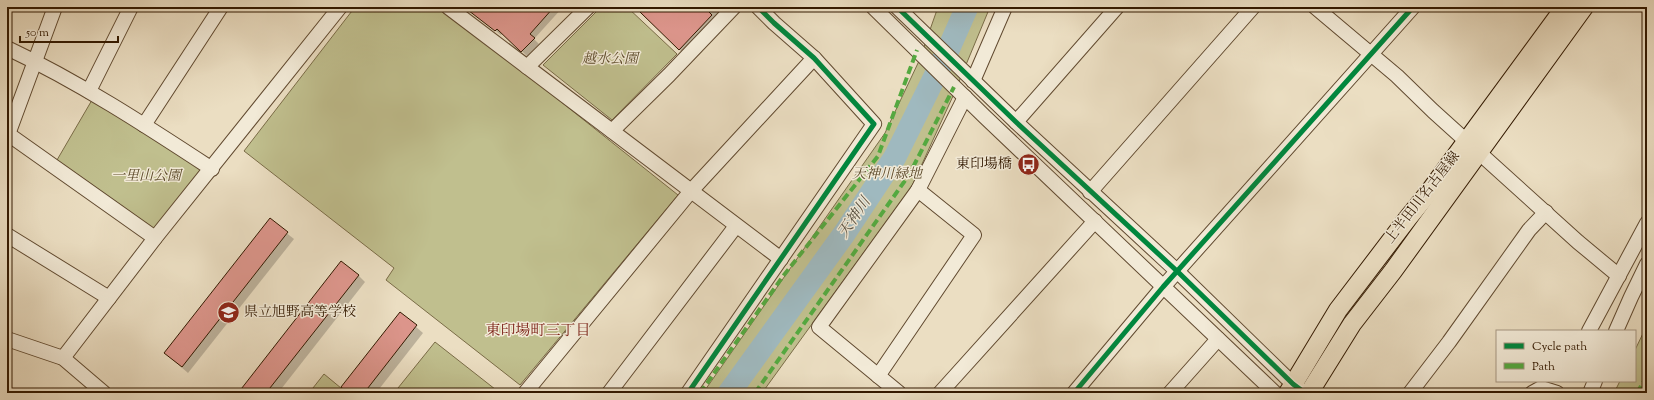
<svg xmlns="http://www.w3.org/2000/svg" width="1654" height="400" font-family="'Sorts Mill Goudy','Noto Serif JP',serif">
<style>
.green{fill:#c0bf8e;stroke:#7a6c47}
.shadow{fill:#0003}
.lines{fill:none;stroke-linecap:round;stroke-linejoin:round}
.river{stroke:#9fb9bf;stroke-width:23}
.building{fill:#dc958b;stroke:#331900}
.minor-casing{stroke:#614a30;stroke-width:16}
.major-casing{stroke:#331900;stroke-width:20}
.minor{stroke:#f2ead7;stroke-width:14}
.major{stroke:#ebdec2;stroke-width:18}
.quiet{stroke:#54a940;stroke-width:4;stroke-dasharray:8 4;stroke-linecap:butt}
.cycleway-casing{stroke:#f2ead7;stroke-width:8}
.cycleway{stroke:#00873e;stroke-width:5}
.labels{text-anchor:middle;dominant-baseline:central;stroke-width:3;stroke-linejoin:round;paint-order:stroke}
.park-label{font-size:14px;font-style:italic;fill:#5d4b2b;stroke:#f2ead7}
.poi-label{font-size:14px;fill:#331900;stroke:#f2ead7;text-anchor:end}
.street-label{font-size:14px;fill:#331900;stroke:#f2ead7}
.water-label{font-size:15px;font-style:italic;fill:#595143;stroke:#f2ead7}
.neighbourhood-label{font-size:15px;fill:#7a1f14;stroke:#f2ead7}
</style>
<rect width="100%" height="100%" fill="#ebdec2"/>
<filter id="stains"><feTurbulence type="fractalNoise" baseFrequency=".005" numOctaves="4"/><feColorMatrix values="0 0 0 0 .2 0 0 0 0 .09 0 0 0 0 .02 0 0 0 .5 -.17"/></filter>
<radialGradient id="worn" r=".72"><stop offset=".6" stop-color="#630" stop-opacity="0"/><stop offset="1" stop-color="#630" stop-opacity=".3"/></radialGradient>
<g class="green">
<path d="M355,7H442L678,195L520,385L386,280L394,268L244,151Z"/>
<path d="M601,7H627L677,54L612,120L543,65Z"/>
<path d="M938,7H990L953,96L912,186L762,393H703L885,133L919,61Z"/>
<path d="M92,100L204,169L156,230L57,160Z"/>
<path d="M1647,325V393H1614L1620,381H1635V350Z"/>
<path d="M435,342L500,393H398V388Z"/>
<path d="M324,374L347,393H309Z"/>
</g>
<g class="shadow">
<path d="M465,7H563L534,39L539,44L527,56L503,33L501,35Z"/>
<path d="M646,7H729L687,57L641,12Z"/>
<path d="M270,220L294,239L188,373L165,353Z"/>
<path d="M358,275L365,282L278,393H239Z"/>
<path d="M400,313L423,333L376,393H348Z"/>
</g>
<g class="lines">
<path class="river" d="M729,393L844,234L895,157L949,48L967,7"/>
</g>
<g class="building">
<path d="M464,7H554L530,34L535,38L521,52L497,29L495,31Z"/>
<path d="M645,7H714L709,12L712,15L679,50L640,12Z"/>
<path d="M270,218L288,232L182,367L164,353Z"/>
<path d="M341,261L359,275L266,393H238Z"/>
<path d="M400,312L417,325L364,393H348L341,387Z"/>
</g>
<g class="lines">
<defs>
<g id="minor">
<path d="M448,7L781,259"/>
<path d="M873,7L984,116L1275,393"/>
<path d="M897,7L1016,122L1178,272L1293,384L1305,393"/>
<path d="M1315,7L1397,76L1433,111L1578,242L1619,276"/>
<path d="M7,48C79,82 145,125 212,169"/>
<path d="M527,67L588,7"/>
<path d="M973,81L1005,7"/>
<path d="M89,91L131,7"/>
<path d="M1016,122L1117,7"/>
<path d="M144,125L221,7"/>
<path d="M612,131L669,75L734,7"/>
<path d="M8,134L155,238"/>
<path d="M7,137L55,7"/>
<path d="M1090,192L1253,7"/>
<path d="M7,235L109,298"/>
<path d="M1589,331L1647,223"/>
<path d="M1616,331L1631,297L1647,264"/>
<path d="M7,339L63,358L104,393"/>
<path d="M63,358L155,238L340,7"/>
<path d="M878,376L974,235L918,190"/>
<path d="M525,393L691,191L814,58"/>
<path d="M609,393L736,226"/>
<path d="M688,393L874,124L814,58L774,23L758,7"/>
<path d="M899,393L819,327L918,190L965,97"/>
<path d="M940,393L1095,221"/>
<path d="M1074,393L1163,287L1413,7"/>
<path d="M1170,393L1218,339"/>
<path d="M1410,393L1449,342L1529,230L1546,212"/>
<path d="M1532,393L1541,388L1557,393"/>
<path d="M1590,393L1595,381"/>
</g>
<g id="major">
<path d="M1288,393L1338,310L1408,218L1430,191L1565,7"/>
<path d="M1309,393L1352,324L1393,271L1584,7"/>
</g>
</defs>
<use href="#minor" class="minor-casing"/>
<use href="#major" class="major-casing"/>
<use href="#minor" class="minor"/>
<use href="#major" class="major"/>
<g class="quiet">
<path d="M700,393L784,275L878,156L917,50"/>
<path d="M755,393L909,175L954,87"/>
<path d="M1637,393L1647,376"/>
</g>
<defs>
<g id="cycleway">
<path d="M897,7L1016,122L1178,272L1293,384L1305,393"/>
<path d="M688,393L874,124L814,58L774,23L758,7"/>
<path d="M1074,393L1163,287L1413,7"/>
</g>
</defs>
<use href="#cycleway" class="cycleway-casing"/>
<use href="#cycleway" class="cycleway"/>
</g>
<defs>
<symbol id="bus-disc" viewBox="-11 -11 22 22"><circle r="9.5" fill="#8f2418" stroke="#f2ead7"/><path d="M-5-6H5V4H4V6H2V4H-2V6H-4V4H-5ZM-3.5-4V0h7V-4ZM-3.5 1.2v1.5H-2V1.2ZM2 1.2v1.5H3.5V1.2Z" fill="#fff"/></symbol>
<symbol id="school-disc" viewBox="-11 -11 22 22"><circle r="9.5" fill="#8f2418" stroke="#f2ead7"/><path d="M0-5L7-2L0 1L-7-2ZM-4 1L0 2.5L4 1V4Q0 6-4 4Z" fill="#fff"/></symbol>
</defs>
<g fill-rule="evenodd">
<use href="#bus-disc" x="1016" y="152" width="25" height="25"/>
<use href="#school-disc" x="216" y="300" width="25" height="25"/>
</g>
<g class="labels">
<g class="park-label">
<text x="610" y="60">越水公園</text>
<text x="887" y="175">天神川緑地</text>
<text x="146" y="177">一里山公園</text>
</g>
<g class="poi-label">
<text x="1012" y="165">東印場橋</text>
<text x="244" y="313" text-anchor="start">県立旭野高等学校</text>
</g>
<g class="street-label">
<text transform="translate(1423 198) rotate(-52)">上半田川名古屋線</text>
</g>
<g class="water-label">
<text transform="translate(855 218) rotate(-56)">天神川</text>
</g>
<g class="neighbourhood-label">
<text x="538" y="331">東印場町三丁目</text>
</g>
</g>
<rect width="1654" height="400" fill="none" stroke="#ebdec2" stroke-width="24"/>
<rect x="8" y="8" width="1638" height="384" fill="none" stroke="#331900" stroke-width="2"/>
<rect x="12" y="12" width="1630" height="376" fill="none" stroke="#331900"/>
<rect x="1496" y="330" width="140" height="52" fill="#f2ead7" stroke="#a69681"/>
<rect x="1504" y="343" width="20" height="6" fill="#00873e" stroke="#a69681"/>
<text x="1532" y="350" font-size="12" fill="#331900">Cycle path</text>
<rect x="1504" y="363" width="20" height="6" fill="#54a940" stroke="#a69681"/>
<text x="1532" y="370" font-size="12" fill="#331900">Path</text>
<path d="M20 36v6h98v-6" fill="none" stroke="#331900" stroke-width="2"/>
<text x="26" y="36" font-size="12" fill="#331900" stroke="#f2ead7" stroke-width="3" paint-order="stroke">50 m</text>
<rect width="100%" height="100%" filter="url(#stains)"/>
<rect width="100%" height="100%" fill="url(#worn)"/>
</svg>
